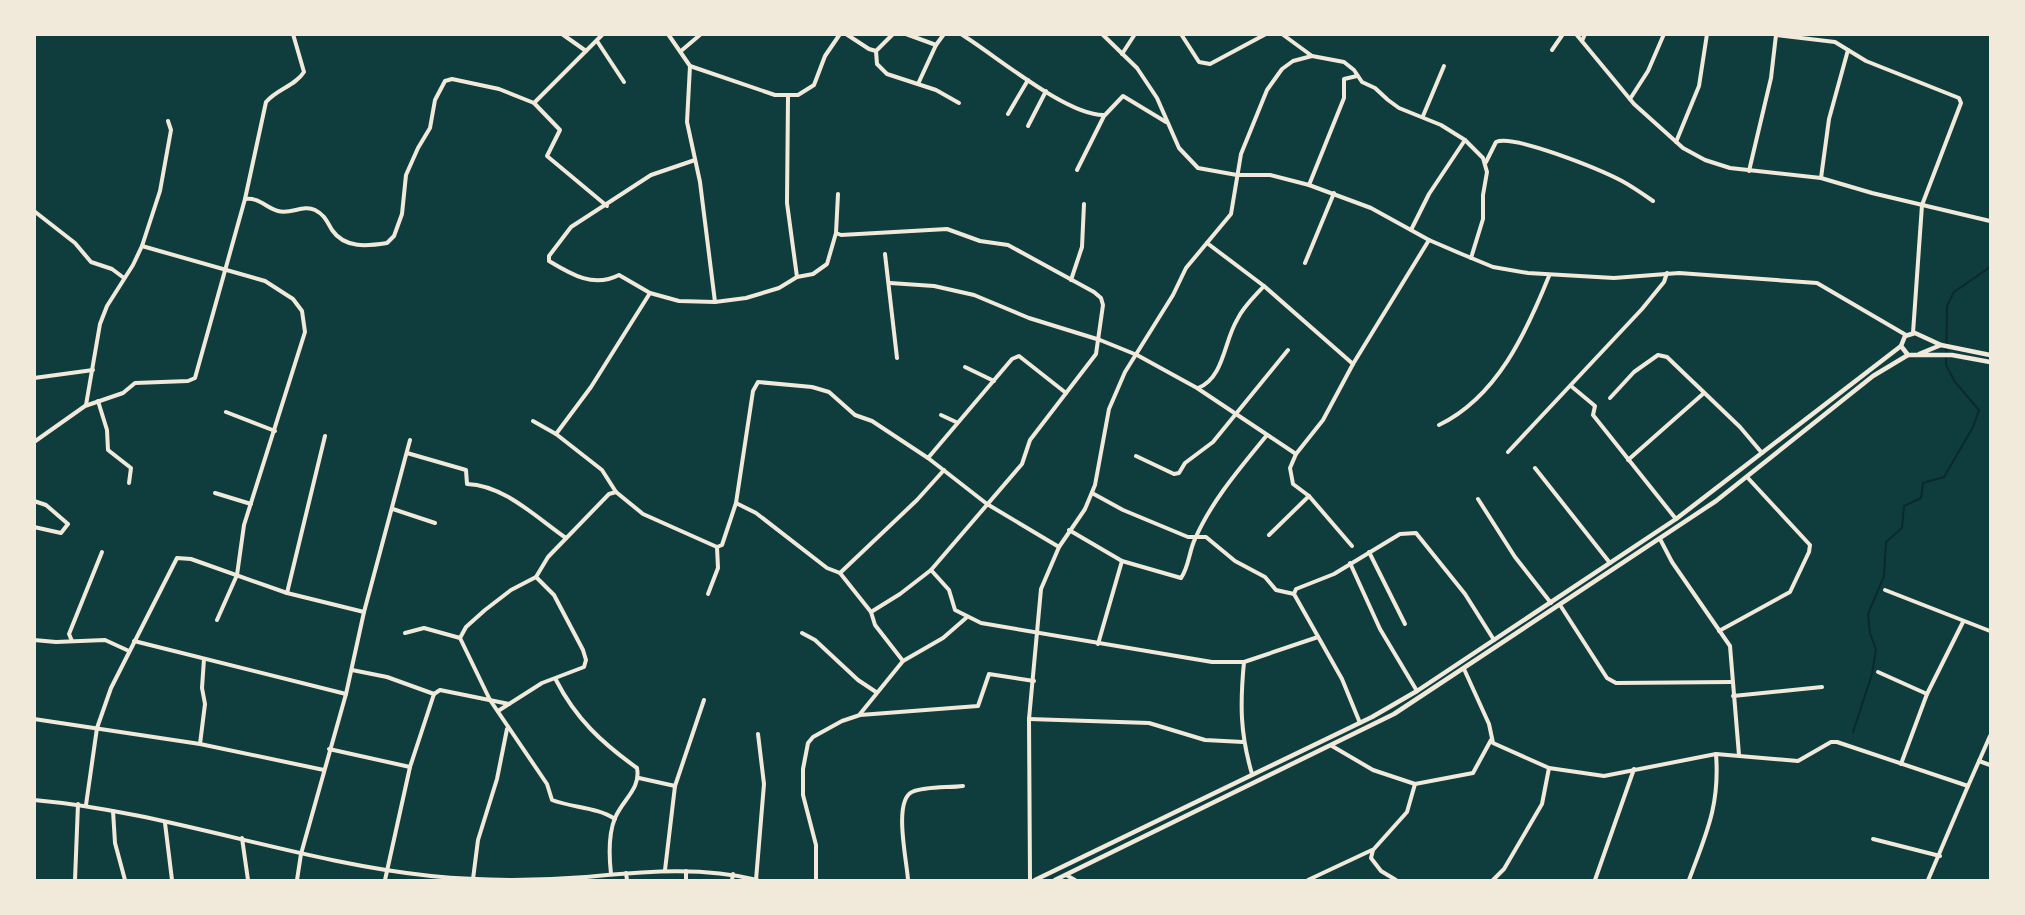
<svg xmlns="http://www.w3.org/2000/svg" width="2025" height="915" font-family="'Sofia Sans Condensed',sans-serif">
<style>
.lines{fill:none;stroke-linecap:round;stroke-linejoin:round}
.stream{stroke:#0a2a2b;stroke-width:2}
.minor{stroke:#f1e9da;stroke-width:4}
.tertiary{stroke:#f1e9da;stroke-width:4.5}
</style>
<rect width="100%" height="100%" fill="#0f3d3e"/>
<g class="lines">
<path class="stream" d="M1853,732L1872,674L1876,649L1870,633L1868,614L1884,576L1886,542L1902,528L1904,506L1921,498L1923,483L1944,477L1973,427L1979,410L1955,382L1946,365L1947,306L1954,292L1990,267"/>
<g class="minor">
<path d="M562,34L586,51"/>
<path d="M668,34L690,66L687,122L700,182L715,302"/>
<path d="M846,34L869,49L876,51L893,34"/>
<path d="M906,34L936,45"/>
<path d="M961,34C995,55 1068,117 1105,115L1123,96L1166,122"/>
<path d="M1102,34L1137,68L1157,98L1179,148L1198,168L1237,175H1270L1309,185L1371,208L1429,240L1464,255L1493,267L1528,273L1614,278L1679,273L1817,283L1906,335"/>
<path d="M1181,34L1199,62L1210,64L1266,34"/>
<path d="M1282,34L1312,56L1344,62L1354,70L1362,82L1375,88L1388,100L1399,108L1441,125L1465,140L1483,158L1487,172L1483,195V219L1471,258"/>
<path d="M1576,34L1634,104L1683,148L1705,160L1730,168L1821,178L1872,193L1990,221"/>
<path d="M1776,35L1835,42L1866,61L1959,98L1961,103L1922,205L1913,333"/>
<path d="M597,41L624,82"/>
<path d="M1582,41L1585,34"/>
<path d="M1552,50L1563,34"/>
<path d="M681,51L701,34"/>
<path d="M876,51L877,64L887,74L936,90L959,103"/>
<path d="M1122,54L1135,34"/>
<path d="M690,66L775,95H798L814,85L825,56L840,34"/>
<path d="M918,84L936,45L944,34"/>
<path d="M788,97L787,203L797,277"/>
<path d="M1630,99L1648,71L1664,34"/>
<path d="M534,103L560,130L547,156L607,206"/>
<path d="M1008,114L1028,80"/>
<path d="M1423,116L1444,66"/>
<path d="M1028,126L1046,91"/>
<path d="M1676,142L1699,86L1707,34"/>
<path d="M695,160L651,175L571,227L549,256V261C572,275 594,288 619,275L650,293L679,301L715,302L746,298L779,288L797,277L813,274L827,264L836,233"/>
<path d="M1486,162L1496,142C1514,134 1601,170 1622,181C1633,187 1643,194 1653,201"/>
<path d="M1077,170L1104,116"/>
<path d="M1749,171L1771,78L1776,35"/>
<path d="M1821,178L1829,119L1848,50"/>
<path d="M1309,185L1344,98V79L1357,76"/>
<path d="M838,194L836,233L841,235L947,229L980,241L1008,245L1094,292L1101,298L1103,305L1096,354L1030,440L1022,464L931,570L900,594L871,612L875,625L903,661"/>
<path d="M245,199C259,197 266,208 278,211C291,215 303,204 315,210C325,215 327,222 332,230C345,249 368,246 387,243L394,236L402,214L406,175L418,148L430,128L435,100L445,81L452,79L499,89L534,103L603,34"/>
<path d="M34,211L75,243L91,262L112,269L124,278"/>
<path d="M1411,230L1429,194L1465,140"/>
<path d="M1207,243L1264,286L1353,364"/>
<path d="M142,246L265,281L293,299L302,311L305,332L244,525L237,575L217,620"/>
<path d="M885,254L897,358"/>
<path d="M1305,263L1334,193"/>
<path d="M1071,280L1082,247L1084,204"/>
<path d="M890,283L934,286L974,295L1029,318L1100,340L1137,355L1197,388L1296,454"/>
<path d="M965,367L994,381"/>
<path d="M34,378L93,370"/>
<path d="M1571,386L1595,406L1593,415L1676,519"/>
<path d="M1198,388C1224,378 1224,341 1237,320C1243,307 1254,297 1264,286"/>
<path d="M1610,398L1634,372L1658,355L1667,357L1740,427L1762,453"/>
<path d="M98,401L107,430L108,450L131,468L129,483"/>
<path d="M86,405L100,324L107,306L133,265L142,246L160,191L171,130L168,121"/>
<path d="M226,412L275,431"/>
<path d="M941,415L956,422"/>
<path d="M533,421L556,434L602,470L616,492L643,514L717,547"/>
<path d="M1439,425C1497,397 1526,333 1549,276"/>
<path d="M556,434L591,387L650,293"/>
<path d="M34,442L85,406L123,393L135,383L188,381L195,378L245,199L266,102C277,89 295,86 304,72L293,34"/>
<path d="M1508,452L1642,309L1664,282L1667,273"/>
<path d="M407,453L466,470L467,484C504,485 537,518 566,538"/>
<path d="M1136,456L1174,474L1179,473L1185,463L1213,442L1288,350"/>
<path d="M928,458L1012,359L1019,356L1066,393"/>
<path d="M1628,460L1704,393"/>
<path d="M1535,468L1610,563"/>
<path d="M215,493L251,504"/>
<path d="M1092,493L1123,510L1188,537H1206L1235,561L1265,577L1276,590L1294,594"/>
<path d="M1478,499L1515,557L1551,603"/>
<path d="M34,501L46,505L68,524L61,533L34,527"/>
<path d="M736,503L756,513L827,568L840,573L871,612"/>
<path d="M393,509L435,523"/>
<path d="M1069,530L1122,561L1181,578C1189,567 1189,551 1195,539C1212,500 1241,467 1267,435"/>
<path d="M1269,535L1309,496"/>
<path d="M1660,539L1672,562L1730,646L1739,755"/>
<path d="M1352,546L1309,496L1293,484L1290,468L1296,454L1323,420L1353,364L1429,240"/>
<path d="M717,547L722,545L736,503L753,391L758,382L812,387L829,392L855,415L872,421L928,458L987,504L1059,547"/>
<path d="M1369,552L1405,624"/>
<path d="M1350,563L1380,629L1417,691"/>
<path d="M931,570L949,590L955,610L981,623L1212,662H1244C1240,704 1240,733 1252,774"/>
<path d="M840,573L917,500L944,470"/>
<path d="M1885,590L1990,631"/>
<path d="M287,593L325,436"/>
<path d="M708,594L718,568L717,547"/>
<path d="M1560,605L1607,678L1616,683L1731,682"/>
<path d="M1719,631L1790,592L1809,552L1810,545L1747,477"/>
<path d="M405,633L424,628L460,638L490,700L547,784L552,800C573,808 597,807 615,819"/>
<path d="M802,633L815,640L858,680L876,692"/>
<path d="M460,638L466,627L485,610L511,590L536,577L548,557L609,494L616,492"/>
<path d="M34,640L56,642L105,640L129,651"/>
<path d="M72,641L69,634L102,552"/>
<path d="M134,641L346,694"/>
<path d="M1098,644L1122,561"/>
<path d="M1244,662L1318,637"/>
<path d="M1464,669L1489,724L1493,743L1549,768L1604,776L1716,754L1798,761L1831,742H1837L1968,786L1979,761"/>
<path d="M352,670L387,677L434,694"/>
<path d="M1878,672L1927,694"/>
<path d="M556,680C576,719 602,743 637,768C641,789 623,799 615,818C608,835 609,856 611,874"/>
<path d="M1733,696L1822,687"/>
<path d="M498,711L542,683L584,667L586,660L583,650L554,595L536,577"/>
<path d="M860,714L903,661L943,638L966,618"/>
<path d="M34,719L200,744L324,770"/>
<path d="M1029,719L1149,723L1205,740L1243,742"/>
<path d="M1360,723L1342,679L1294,594L1296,589L1334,574L1400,534L1416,533L1465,594L1494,640"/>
<path d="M1990,736L1979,761L1990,765"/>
<path d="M200,744L205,704L202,688L204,659"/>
<path d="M1332,746L1373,770L1415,784L1473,773L1491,740"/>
<path d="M329,749L410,767"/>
<path d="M1901,764L1927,694L1963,622"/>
<path d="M639,778L675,786"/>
<path d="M34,800C169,812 297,862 431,876C482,881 534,881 586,877C643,872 700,866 757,880"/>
<path d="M86,805L97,728L111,688L177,558L191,559L287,593L364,612"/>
<path d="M113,811L115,843L125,880"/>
<path d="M165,823L172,880"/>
<path d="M242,838L248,880"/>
<path d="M1873,839L1940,856"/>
<path d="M665,870L675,786L704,700"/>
<path d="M626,873L627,880"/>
<path d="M1066,875L1075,880"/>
<path d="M473,879L478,840L497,779L507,729"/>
<path d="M75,880L78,804"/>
<path d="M297,880L301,854L346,694L364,612L410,440"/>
<path d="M385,880L410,767L434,694L440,690L509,704"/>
<path d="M686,880V871"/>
<path d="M732,880L733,874"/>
<path d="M756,880L764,784L758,734"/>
<path d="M816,880V845L803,795V769L808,743L813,737L842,721L860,715L978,706L989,674L1034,681"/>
<path d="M908,880C907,861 893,801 912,792C926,786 948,788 963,786"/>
<path d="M1030,880L1029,719L1041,589L1059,547L1085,509L1095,485L1109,409L1125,372L1173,295L1186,268L1231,214L1241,154L1267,90L1282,69L1293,61L1312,56"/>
<path d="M1308,880L1372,850"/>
<path d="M1396,880L1381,871L1371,858L1373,850L1407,812L1415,784"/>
<path d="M1493,880L1504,869L1542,804L1549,768"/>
<path d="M1595,880L1634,769"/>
<path d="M1689,880C1706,834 1720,806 1716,754"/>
<path d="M1928,880L1968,786"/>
</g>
<g class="tertiary">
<path d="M1941,345L1990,355"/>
<path d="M1919,354L1941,345L1915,333L1905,336L1901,346L1908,355H1952L1990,362"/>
<path d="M1035,880L1372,717L1417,691L1676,519L1901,346"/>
<path d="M1055,880L1394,714L1716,501L1873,376L1908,355"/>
</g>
</g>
<rect width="2025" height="915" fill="none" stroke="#f1e9da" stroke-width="72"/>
</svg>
